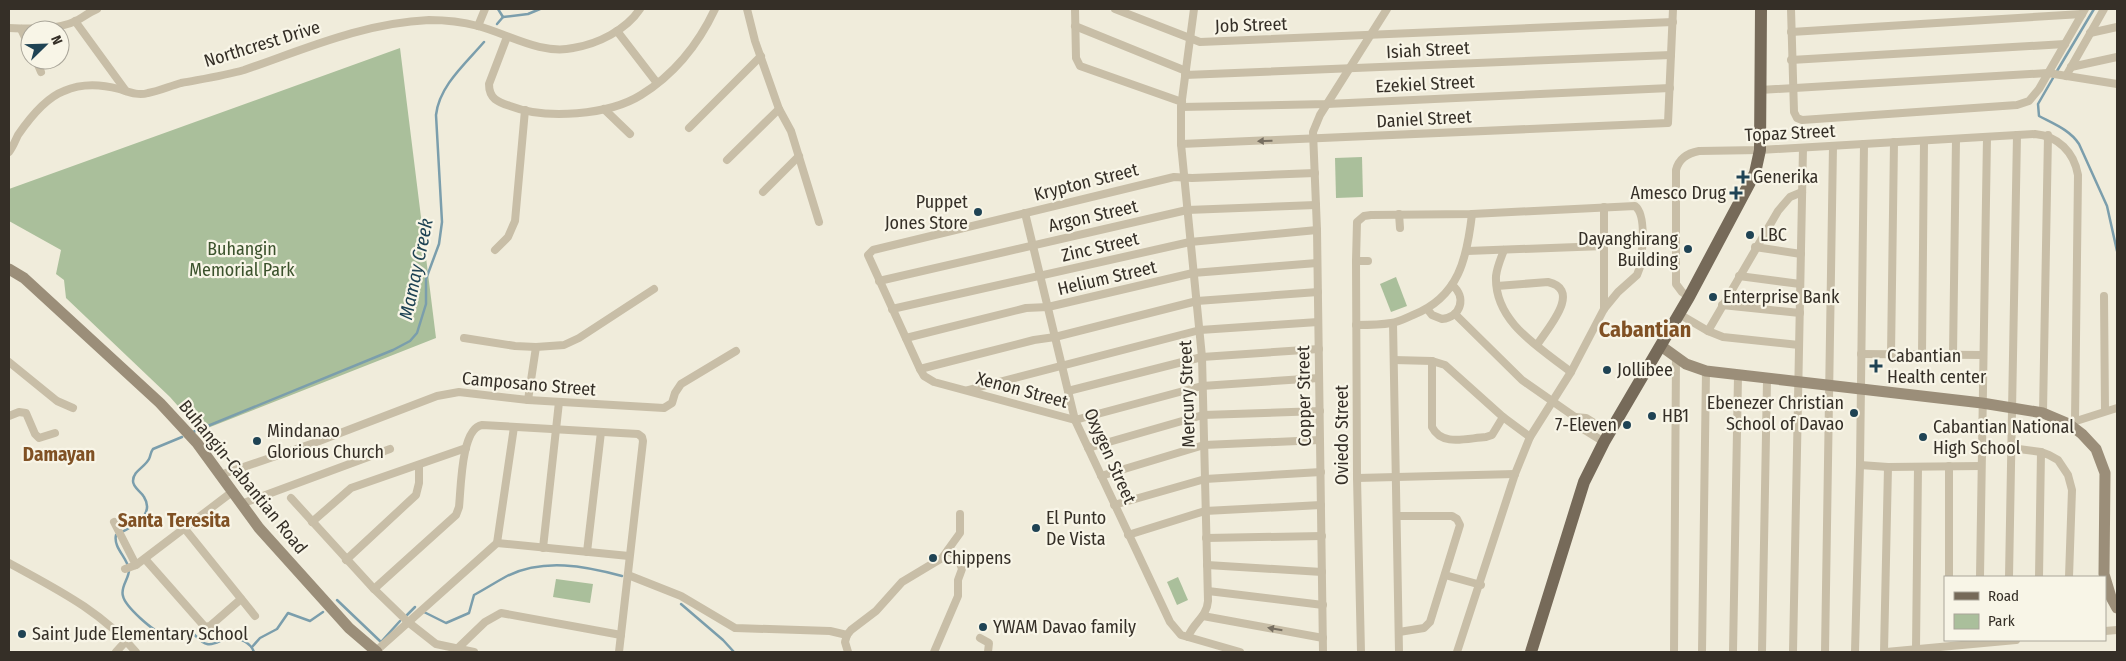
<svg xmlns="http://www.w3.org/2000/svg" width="2126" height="661" font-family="'Fira Sans Condensed',sans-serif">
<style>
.green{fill:#aabf9b}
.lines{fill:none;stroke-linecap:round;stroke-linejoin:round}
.stream{stroke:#7b9eac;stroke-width:2.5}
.street{stroke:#c8bea7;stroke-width:8}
.secondary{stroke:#9b8e79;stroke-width:11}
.primary{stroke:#766a59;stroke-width:12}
.oneway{fill:#776f61}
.poi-dot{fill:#1f4354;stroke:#f8f5e7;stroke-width:2}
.labels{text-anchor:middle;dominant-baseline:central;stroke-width:4.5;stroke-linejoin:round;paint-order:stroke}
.street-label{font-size:18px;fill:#352f27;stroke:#f8f5e7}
.poi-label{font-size:18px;fill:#352f27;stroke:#f8f5e7;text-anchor:start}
.park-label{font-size:18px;fill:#3b522c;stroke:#f8f5e7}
.water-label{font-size:19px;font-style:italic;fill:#1f4354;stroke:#f8f5e7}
.neighbourhood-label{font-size:19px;font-weight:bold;fill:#805124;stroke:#f8f5e7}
.district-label{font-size:22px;font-weight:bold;fill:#805124;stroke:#f8f5e7}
</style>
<rect width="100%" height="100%" fill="#f0ecdb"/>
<g class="green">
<path d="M400,48L436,338L200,431L170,397L66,298L64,280L56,274L61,250L9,221V189Z"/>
<path d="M1362,157L1363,197L1336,198L1335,158Z"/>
<path d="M1396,277L1407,306L1391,312L1380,284Z"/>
<path d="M1178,577L1188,600L1177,605L1167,582Z"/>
<path d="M556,579L593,584L590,603L553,597Z"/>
</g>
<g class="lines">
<g class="stream">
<path d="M498,9L503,17"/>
<path d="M503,17L528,14L540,9"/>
<path d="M497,24L503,17"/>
<path d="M2057,71L2094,9"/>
<path d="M2053,78L2038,104L2039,116C2054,124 2070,130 2079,144L2107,206L2117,251"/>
<path d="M193,432L393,350L410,341L417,333L426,304V279L439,244L442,222L436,115C439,86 466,63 484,42"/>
<path d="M182,437L153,449C150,453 151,455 149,459C145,467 133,471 133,481C133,488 141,491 144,497C156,516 130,528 116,535C113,548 128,558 129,570C129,579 120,587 123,596C125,606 153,632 164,634C173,636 179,626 189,631C196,634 200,643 207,644C215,646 221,639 229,638C239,637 251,643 254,652"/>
<path d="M337,600L381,642L400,621"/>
<path d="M681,604L723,640L734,652"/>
<path d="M424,612L446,623L469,613L474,595C485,589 496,582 507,576C544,558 585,566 622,576"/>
<path d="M407,615L415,607"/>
<path d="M252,647L260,638L277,629L288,613L310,621L323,612"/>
</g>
<g class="street">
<path d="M747,9L755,41L779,109L791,131L819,222"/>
<path d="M1075,9L1076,58L1080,66L1182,102"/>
<path d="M1115,9L1200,42L1673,22"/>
<path d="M1791,9L1794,112L1797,118L1802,120L2017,105L2029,101L2039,89L2085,9"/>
<path d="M75,21L126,91"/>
<path d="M478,26L485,9"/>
<path d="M1075,26L1186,71"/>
<path d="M9,28C30,29 57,30 76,21C83,17 90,12 97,9"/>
<path d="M21,29L30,48"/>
<path d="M617,31L657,83"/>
<path d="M1791,32L2082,14"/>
<path d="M2090,33L2117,27"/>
<path d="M507,37L489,84C489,99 498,102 510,106C546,120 609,115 641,95C675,74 698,45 715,9"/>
<path d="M36,60L41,72"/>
<path d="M1791,60L2065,44"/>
<path d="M2071,67L2117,57"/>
<path d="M1185,75L1671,55"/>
<path d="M2066,76L2104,9"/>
<path d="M1760,90L2048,73L2117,84"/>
<path d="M1181,107L1327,104L1670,88"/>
<path d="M604,109L630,134"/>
<path d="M689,128L761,56"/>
<path d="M1181,144L1668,123L1673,9"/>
<path d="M9,152C13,147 15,141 18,135C29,119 45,98 64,91C82,83 100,84 119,89C129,92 138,96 148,93C159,91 170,86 181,83C202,79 223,76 244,70C305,49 363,23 429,20C445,20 463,22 478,26C508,34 541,55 573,48C598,44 626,30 640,9"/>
<path d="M727,160L779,109"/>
<path d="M1315,173L1192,178L1174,177L873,250L868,255L920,369L924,376L934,382L1075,420L1202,386L1319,378"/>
<path d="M763,192L799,156"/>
<path d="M1604,207V309"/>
<path d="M1025,213L1075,420L1170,622L1181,635L1240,652"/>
<path d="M1399,214L1400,228"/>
<path d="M1755,247L1801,254"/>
<path d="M495,250L508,237L515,221L525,110"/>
<path d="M1504,250C1501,258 1497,267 1496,276C1494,322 1539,347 1571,372"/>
<path d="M1467,251L1604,246"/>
<path d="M1356,261H1368"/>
<path d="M1739,276L1800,284"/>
<path d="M879,281L1187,210L1316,205"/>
<path d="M1497,286L1548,282C1583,290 1547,329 1537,345"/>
<path d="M2104,296L2105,411"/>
<path d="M1689,297L1682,292L1676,284V170C1679,158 1688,153 1699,151L1760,150L2035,134C2058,136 2074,152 2078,175L2075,421"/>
<path d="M1722,305L1800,313"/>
<path d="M892,309L1190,242L1317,230"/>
<path d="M1428,310L1432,315L1442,319C1461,317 1467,297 1452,285"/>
<path d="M1455,314L1522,380L1575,417L1580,427L1604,442"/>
<path d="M1679,314L1708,331L1723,337L1799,345"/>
<path d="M1393,323L1399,652"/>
<path d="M1356,325C1368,325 1380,325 1391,323C1399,322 1406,318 1413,315C1459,297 1467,258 1472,214"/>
<path d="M1708,331L1778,211L1790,197L1802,192"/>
<path d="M464,338L515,346L536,347L564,345L579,338L654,289"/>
<path d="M906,338L1026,308L1048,307L1193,273L1317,263"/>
<path d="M1861,354L1983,355"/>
<path d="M1891,355L1894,142"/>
<path d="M1922,355L1924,141"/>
<path d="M1953,355L1956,139"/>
<path d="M1394,360L1432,361L1445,365L1503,417L1530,437"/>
<path d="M1432,361V427C1442,447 1467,438 1486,437L1492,435L1503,417"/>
<path d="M9,362L57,401L73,408"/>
<path d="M920,369L1034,340L1055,337L1197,301L1318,292"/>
<path d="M968,390L1200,330L1318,322"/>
<path d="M1068,391L1202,357L1319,349"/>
<path d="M528,400L536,347"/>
<path d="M2043,413L2048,135"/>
<path d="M9,416L19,412L26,413L35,434L39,438L55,433"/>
<path d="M1575,417L1586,418L1610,433"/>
<path d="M2073,422L2117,408"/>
<path d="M1088,448L1203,415L1320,411"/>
<path d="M2011,448L2041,452L2049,455L2058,460L2068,475L2072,490L2069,577"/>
<path d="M1860,465L1888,467L1981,466"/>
<path d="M220,475L314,443L437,396L459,392L528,400L664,408L672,403L675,393L681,384L736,351"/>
<path d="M1101,476L1204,445L1320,440"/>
<path d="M1357,478L1515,474"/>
<path d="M291,498L374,589L408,622L436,644L474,652"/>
<path d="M241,504L390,449"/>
<path d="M1114,505L1205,479L1321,472"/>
<path d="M1397,516H1452L1457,519L1460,525L1430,622L1424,628L1399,632"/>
<path d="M114,522L136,565"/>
<path d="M312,522L351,488L466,448"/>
<path d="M185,529L255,616"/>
<path d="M1128,535L1205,511L1321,505"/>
<path d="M1206,538L1322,536"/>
<path d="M497,543L514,427"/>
<path d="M543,548L559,402"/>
<path d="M587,552L601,432"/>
<path d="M145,559L205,627L210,626L241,599"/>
<path d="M346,560L416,495L419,483V465"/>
<path d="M9,563C56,589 100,610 136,652"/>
<path d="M1207,565L1322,572"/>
<path d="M125,569L136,565L232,492"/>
<path d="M628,575L681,596L735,628L830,631L847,635"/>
<path d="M1445,575L1481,585"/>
<path d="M1949,577V466"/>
<path d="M1980,577L1987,137"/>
<path d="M2009,577L2017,135"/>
<path d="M2039,577L2041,452"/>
<path d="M374,589L456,515L459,507C461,489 461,428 482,425L638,434L642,437L643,441L619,652"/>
<path d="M1208,591L1323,605"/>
<path d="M1203,616L1323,638"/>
<path d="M2105,631L2117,630"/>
<path d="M1188,637C1193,623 1207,617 1208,601L1202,357L1181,144V107L1194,9"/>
<path d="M980,638L989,643L988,652"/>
<path d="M457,649L485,622L501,613L621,635"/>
<path d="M1916,649L1918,467"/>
<path d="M376,651L497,543L629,556"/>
<path d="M116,652L126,641"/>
<path d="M848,652L845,642L847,635L851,630L876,611L902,582L942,558L960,533V514"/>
<path d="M934,652L958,596V580L962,569L958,558L948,550"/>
<path d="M1323,652L1317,230L1313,132L1320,115L1387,9"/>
<path d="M1361,652L1357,478L1356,261L1357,222L1364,216L1371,215L1472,214L1635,206C1647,215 1642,253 1640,267L1637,275L1618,292L1604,309L1571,372L1530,437L1515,474L1457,652"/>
<path d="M1674,652L1676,358"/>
<path d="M1702,652L1706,371"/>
<path d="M1733,652L1738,376"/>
<path d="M1762,652L1767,380"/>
<path d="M1793,652L1803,148"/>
<path d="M1825,652L1833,146"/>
<path d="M1855,652L1860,465L1864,144"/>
<path d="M1884,652L1888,467"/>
<path d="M1886,652L2016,640"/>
</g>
<g class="secondary">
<path d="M9,269L24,278L160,403L197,443L259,528L349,628L377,652"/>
<path d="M1661,346L1686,364L1706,371L1982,403L2043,413L2069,424L2082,434L2096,449L2105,473L2104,574L2111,597L2117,608"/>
</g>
<path class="primary" d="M1531,652L1584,482L1604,442L1689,297L1755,173L1760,150L1761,9"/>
</g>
<defs><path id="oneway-solid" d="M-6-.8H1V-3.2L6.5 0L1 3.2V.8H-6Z" transform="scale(1.25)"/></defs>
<g class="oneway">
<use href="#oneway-solid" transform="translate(1265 141) rotate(178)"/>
<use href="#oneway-solid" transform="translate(1275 629) rotate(-170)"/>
</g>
<g class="poi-dot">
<path d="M1740.5 169.5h5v5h5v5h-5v5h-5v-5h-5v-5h5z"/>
<path d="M1733.5 185.5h5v5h5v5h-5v5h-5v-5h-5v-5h5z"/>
<circle cx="978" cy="212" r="5"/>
<circle cx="1750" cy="235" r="5"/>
<circle cx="1688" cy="249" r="5"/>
<circle cx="1713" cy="297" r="5"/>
<path d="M1873.5 358.5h5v5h5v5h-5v5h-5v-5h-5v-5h5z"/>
<circle cx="1607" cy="370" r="5"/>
<circle cx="1854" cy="413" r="5"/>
<circle cx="1652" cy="416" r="5"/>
<circle cx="1627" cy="425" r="5"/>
<circle cx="1923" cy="437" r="5"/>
<circle cx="257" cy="441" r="5"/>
<circle cx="1036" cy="528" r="5"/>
<circle cx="933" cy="558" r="5"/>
<circle cx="983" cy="627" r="5"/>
<circle cx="22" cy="634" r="5"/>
</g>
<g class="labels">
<g class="street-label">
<text transform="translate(1251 25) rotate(-2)">Job Street</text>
<text transform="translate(262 44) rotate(-17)">Northcrest Drive</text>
<text transform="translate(1428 50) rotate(-3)">Isiah Street</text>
<text transform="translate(1425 84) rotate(-3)">Ezekiel Street</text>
<text transform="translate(1424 119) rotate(-3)">Daniel Street</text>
<text transform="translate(1790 133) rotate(-3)">Topaz Street</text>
<text transform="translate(1086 182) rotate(-14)">Krypton Street</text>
<text transform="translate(1093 216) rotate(-13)">Argon Street</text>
<text transform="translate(1100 247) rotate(-13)">Zinc Street</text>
<text transform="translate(1107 278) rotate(-13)">Helium Street</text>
<text transform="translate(529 384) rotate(5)">Camposano Street</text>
<text transform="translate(1022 390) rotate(15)">Xenon Street</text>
<text transform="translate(1187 394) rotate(-92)">Mercury Street</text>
<text transform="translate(1304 396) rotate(-91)">Copper Street</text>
<text transform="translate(1342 435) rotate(-90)">Oviedo Street</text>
<text transform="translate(1110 456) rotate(66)">Oxygen Street</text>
<text transform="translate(243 477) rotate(51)">Buhangin-Cabantian Road</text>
</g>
<g class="poi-label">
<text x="1753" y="177">Generika</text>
<text x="1726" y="193" text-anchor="end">Amesco Drug</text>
<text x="968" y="202" text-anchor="end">Puppet<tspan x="968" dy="21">Jones Store</tspan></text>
<text x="1760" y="235">LBC</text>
<text x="1678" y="239" text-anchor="end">Dayanghirang<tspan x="1678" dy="21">Building</tspan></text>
<text x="1723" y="297">Enterprise Bank</text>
<text x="1887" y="356">Cabantian<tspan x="1887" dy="21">Health center</tspan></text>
<text x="1617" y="370">Jollibee</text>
<text x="1844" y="403" text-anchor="end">Ebenezer Christian<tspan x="1844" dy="21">School of Davao</tspan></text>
<text x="1662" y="416">HB1</text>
<text x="1617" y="425" text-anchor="end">7-Eleven</text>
<text x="1933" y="427">Cabantian National<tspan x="1933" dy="21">High School</tspan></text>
<text x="267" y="431">Mindanao<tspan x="267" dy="21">Glorious Church</tspan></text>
<text x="1046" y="518">El Punto<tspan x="1046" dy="21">De Vista</tspan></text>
<text x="943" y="558">Chippens</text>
<text x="993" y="627">YWAM Davao family</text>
<text x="32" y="634">Saint Jude Elementary School</text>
</g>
<g class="park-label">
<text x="242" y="249">Buhangin<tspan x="242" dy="21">Memorial Park</tspan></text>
</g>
<g class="water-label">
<text transform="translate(416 269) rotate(-78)">Mamay Creek</text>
</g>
<g class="neighbourhood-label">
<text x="59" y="454">Damayan</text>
<text x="174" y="520">Santa Teresita</text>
</g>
<g class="district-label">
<text x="1645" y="329">Cabantian</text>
</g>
</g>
<rect width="2126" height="661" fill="none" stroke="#352f27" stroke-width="20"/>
<rect x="1944" y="576" width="162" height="65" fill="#f8f5e7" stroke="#aaa69a"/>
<rect x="1954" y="592" width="25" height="8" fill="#766a59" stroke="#aaa69a"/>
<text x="1988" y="601" font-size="15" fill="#352f27">Road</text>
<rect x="1954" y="614" width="25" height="15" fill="#aabf9b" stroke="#aaa69a"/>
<text x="1988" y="626" font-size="15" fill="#352f27">Park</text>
<g transform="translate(45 45) rotate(67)"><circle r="24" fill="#f8f5e7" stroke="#aaa69a"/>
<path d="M0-4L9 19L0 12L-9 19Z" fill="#1f4354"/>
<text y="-8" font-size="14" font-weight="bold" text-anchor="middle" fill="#352f27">N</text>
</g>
</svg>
